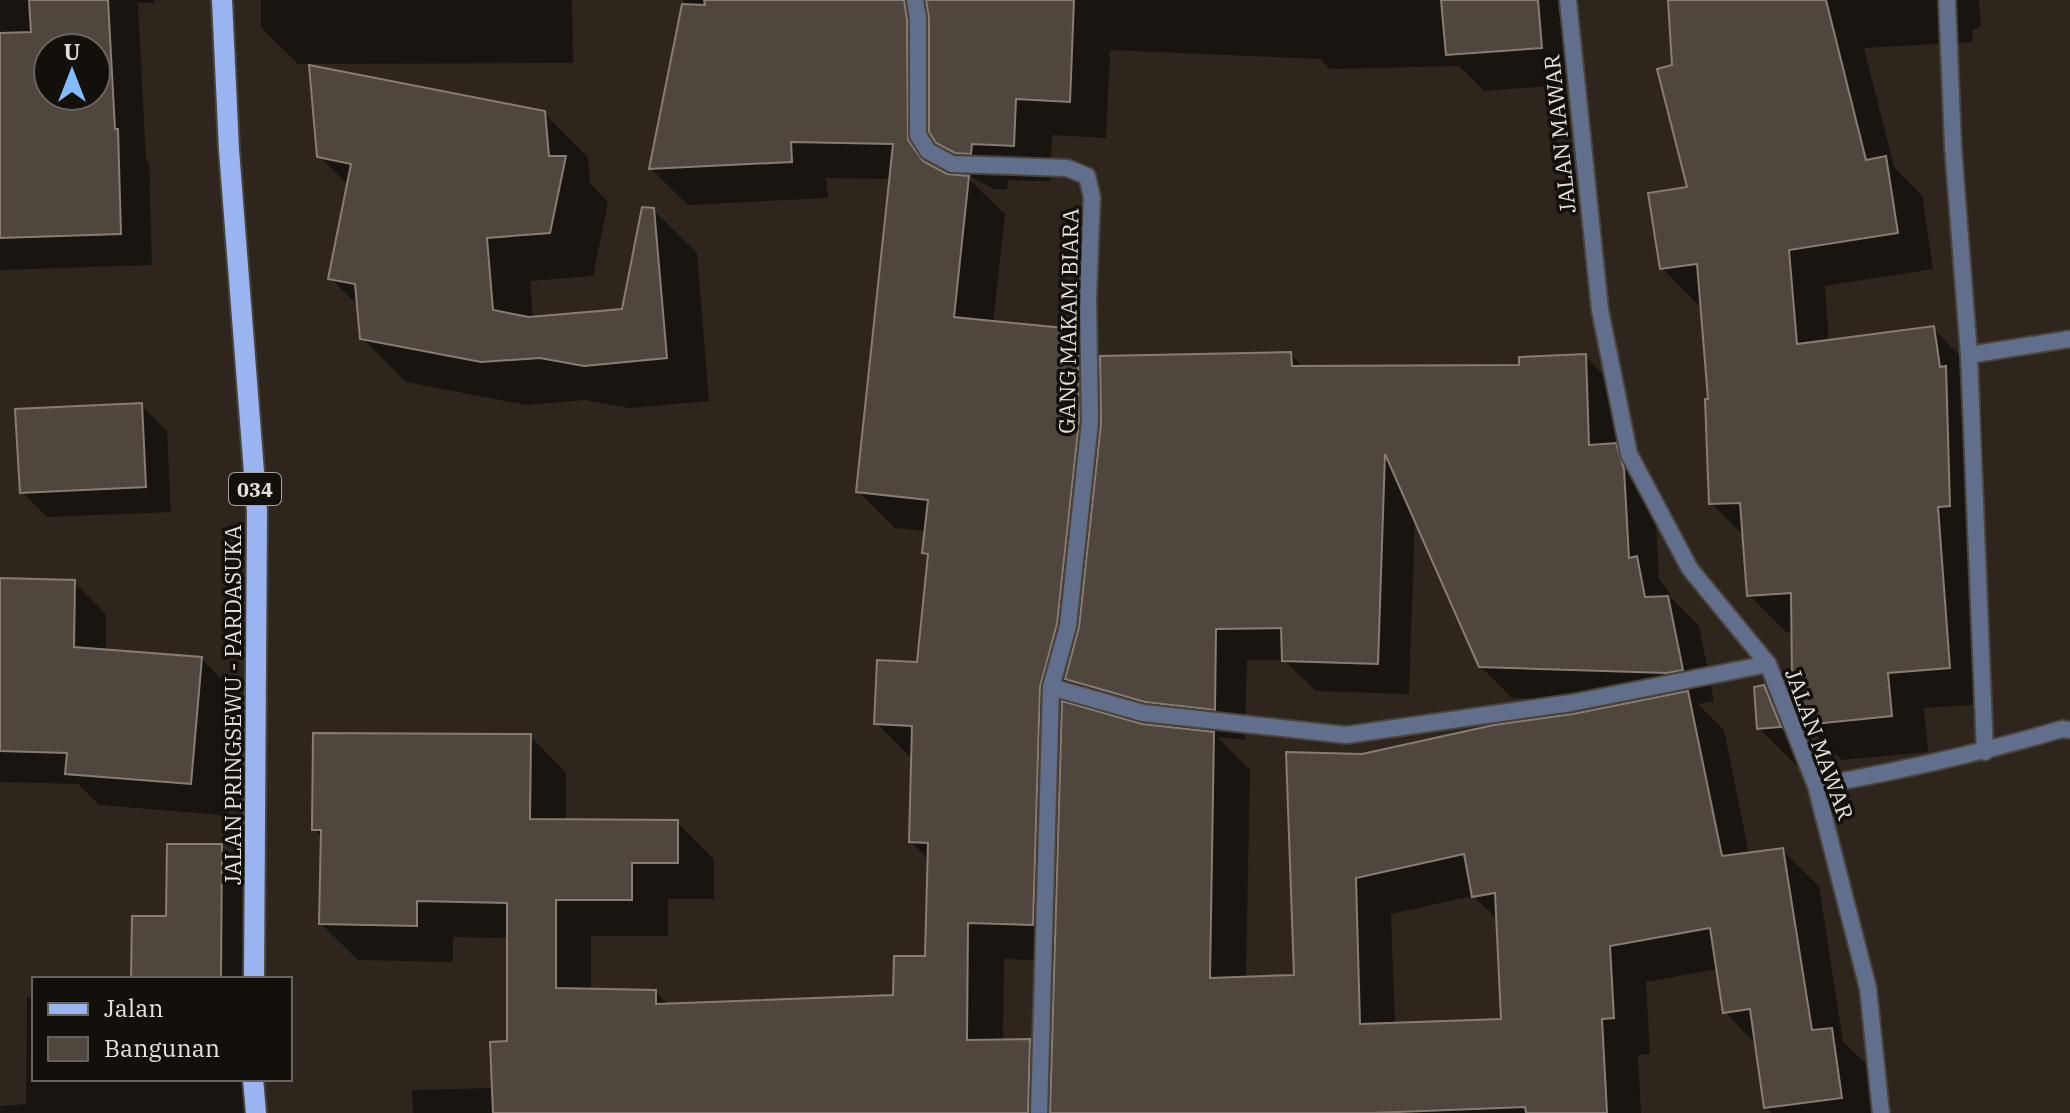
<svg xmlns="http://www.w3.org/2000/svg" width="2070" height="1113" font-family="'IBM Plex Serif',serif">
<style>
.shadow{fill:#0007;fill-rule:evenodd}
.building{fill:#4f463d;stroke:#877d73;stroke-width:2;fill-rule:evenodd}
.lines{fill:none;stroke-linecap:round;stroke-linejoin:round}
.street-casing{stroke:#4b443b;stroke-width:20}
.primary-casing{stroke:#4b443b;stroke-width:24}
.street{stroke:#616e8c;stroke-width:16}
.primary{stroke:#9ab4f2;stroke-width:20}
.labels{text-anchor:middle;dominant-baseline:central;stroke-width:7;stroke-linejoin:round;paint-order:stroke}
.shield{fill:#13100c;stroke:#a6a29c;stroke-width:2}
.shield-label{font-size:20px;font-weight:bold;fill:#e5e0da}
.street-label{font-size:22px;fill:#e5e0da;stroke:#13100c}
</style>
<rect width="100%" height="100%" fill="#2e261d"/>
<g class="shadow">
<path d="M0,0H154V3H138L146,160L149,163L152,265L0,270ZM48,48H96V96H48Z"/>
<path d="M261,0H572L573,63L298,64L261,28Z"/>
<path d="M684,0H1571L1578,84L1484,91L1459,66L1330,69L1320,59L1110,50L1106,138L1052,135L1050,181L1008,180L1007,189H993L973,178L943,148L944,174L968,178L1005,214L993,323L1073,331L1100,358L1291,354L1304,368L1521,367L1585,356L1617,388L1619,449L1647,477L1655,502L1659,580L1668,590L1670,597L1699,626L1714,701L1698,704L1724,730L1749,854L1782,850L1819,886L1843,1042L1868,1066L1874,1113H1772L1766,1107L1757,1045L1725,1012L1718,969L1646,982L1650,1054L1638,1055L1641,1113H413L412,1090L494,1088L509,1043V938L453,937V962L358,960L321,924L323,838L314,829L530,736L566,773V822H677L714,859V899H668V936H591V991L656,992L669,1005L895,997L927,958L929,860L911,842L913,760L876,723L919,664L929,558L924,553L926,531L895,528L858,491L891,179L826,178L828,198L688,205L651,169ZM1415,517L1480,666L1512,698L1636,702L1362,756L1296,977L1246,979L1250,770L1217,737L1245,740L1247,660H1284L1316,691L1409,694ZM1084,696L1103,715L1080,709ZM1473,896L1498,920L1504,1021L1395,1025L1391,914ZM1004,959L1055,961L1052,1063L1029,1041H1003Z"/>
<path d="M1670,0H1979L1981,26L1973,31L1972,42L1864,48L1894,167L1922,195L1933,269L1825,286L1829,342L1933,328L1969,365L1974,397L1982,405L1986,542H1973L1985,704L1924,708L1928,752L1842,760L1805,724L1794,682L1793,631L1786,632L1749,595L1745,537L1711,503L1710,401L1702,304L1698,305L1662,268L1689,189L1675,67Z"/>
<path d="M544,113L588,157L590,183L608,202L593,276L530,281L533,318L623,310L653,210L697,253L709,401L629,408L585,400L526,405L406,382L362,338L359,306L330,278L349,186L319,156Z"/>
<path d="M141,405L167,431L171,512L47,517L22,492Z"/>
<path d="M0,580L74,582L106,614V651L201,658L233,691L222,815L99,805L78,784L0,782Z"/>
<path d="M1764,687L1808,731L1823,770L1803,772L1759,728Z"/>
<path d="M221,846L264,889V979H133L168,918Z"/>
<path d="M27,997H34V1079H263V1113H0V1106L26,1104Z"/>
</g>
<g class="building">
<path d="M29,0H108L115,129H118L121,234L0,238V33L31,32ZM48,48H96V96H48Z"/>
<path d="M704,0H904L907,19L908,140L923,161L947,174L969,176L954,317L1074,329L1071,356H1078L1079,422L1057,624L1040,687L1033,925L968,923L967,1040L1030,1039L1028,1113H493L490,1042L507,1041V903L417,901V926L319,924L321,830H312L313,733L531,734L530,819L678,820V863H632V900H556V988L656,990V1004L893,995L894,956H925L928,843L909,842L912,726L874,724L877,660L917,662L928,554L922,553L928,500L856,492L893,144L791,142L792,162L649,169L682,4L705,5Z"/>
<path d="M926,0H1074L1070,102L1016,99L1014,146L972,144L971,154L955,153L936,143L929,132V18Z"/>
<path d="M1441,0H1538L1542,48L1446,55Z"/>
<path d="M1668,0H1826L1866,160L1886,156L1898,233L1789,250L1797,344L1934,326L1940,367L1946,366L1950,506L1938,507L1950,668L1888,673L1892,716L1804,725L1786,681L1792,680L1791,593L1747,596L1740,503L1709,504L1705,399H1708L1697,264L1660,269L1648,193L1687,187L1657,69L1672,65Z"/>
<path d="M309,65L545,111L549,156H566L550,233L487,238L493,310L529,317L622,309L642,207L654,208L667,358L584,366L540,358L481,362L360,339L355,284L328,279L351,164L317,157Z"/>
<path d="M1291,352L1292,366L1519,365V357L1586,354L1589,445L1616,443L1624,469L1629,558L1637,556L1645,597L1668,596L1683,670L1667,673L1479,667L1385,454L1378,664L1282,661L1281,628L1216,629L1215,710L1145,702L1065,679L1079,627L1101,423L1100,356Z"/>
<path d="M142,403L146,487L20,493L15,409Z"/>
<path d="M0,578L75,580L74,647L202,657L191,784L65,774L67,753L0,751Z"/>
<path d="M1764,685L1781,727L1757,729L1754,687Z"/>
<path d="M1688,691L1722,856L1783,848L1812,1030L1832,1028L1842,1098L1764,1108L1750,1009L1723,1013L1710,928L1610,946L1614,1018L1602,1019L1607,1113H1526L1525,1107L1373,1113H1050L1062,701L1142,724L1214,732L1210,978L1294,975L1286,752L1362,754L1494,725L1573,714ZM1464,854L1472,897L1495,893L1501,1019L1360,1024L1356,878Z"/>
<path d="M167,844H222L221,979H131L132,916H166Z"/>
</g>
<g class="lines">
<defs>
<g id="street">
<path d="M915,0L918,18V135L928,151L952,164L1067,168L1087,176L1092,197L1088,299L1090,422L1068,626L1051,687L1039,1113"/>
<path d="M1568,0L1600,310L1629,454L1690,569L1768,664L1816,786L1868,988L1881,1113"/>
<path d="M1947,0L1953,146L1969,355L1985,752"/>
<path d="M1969,355L2070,339"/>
<path d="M1051,687L1143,713L1346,735L1571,703L1768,664"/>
<path d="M1816,786C1899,771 1981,753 2062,729L2070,730"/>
</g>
<g id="primary">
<path d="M222,0L229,150L257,511L254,979"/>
<path d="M253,1079L256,1113"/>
</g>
</defs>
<use href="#street" class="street-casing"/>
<use href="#primary" class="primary-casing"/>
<use href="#street" class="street"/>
<use href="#primary" class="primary"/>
</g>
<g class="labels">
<rect class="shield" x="229" y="473" width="52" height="32" rx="6"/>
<g class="shield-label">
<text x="255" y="489">034</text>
</g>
<g class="street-label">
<text transform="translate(1559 134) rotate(-96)">JALAN MAWAR</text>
<text transform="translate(1068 321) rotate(-89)">GANG MAKAM BIARA</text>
<text transform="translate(232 705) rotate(-90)">JALAN PRINGSEWU - PARDASUKA</text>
<text transform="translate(1820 744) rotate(70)">JALAN MAWAR</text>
</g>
</g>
<rect x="32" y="977" width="260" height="104" fill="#13100c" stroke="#67635e" stroke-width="2"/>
<rect x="48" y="1003" width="40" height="12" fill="#9ab4f2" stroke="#67635e" stroke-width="2"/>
<text x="104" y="1017" font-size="24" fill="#e5e0da">Jalan</text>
<rect x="48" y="1037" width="40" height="24" fill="#4f463d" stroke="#67635e" stroke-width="2"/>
<text x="104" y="1057" font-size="24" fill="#e5e0da">Bangunan</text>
<g transform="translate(72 72)"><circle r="38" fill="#13100c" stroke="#67635e" stroke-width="2"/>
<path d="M0-6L14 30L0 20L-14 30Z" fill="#82bcfa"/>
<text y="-12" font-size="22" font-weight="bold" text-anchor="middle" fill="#e5e0da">U</text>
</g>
</svg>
